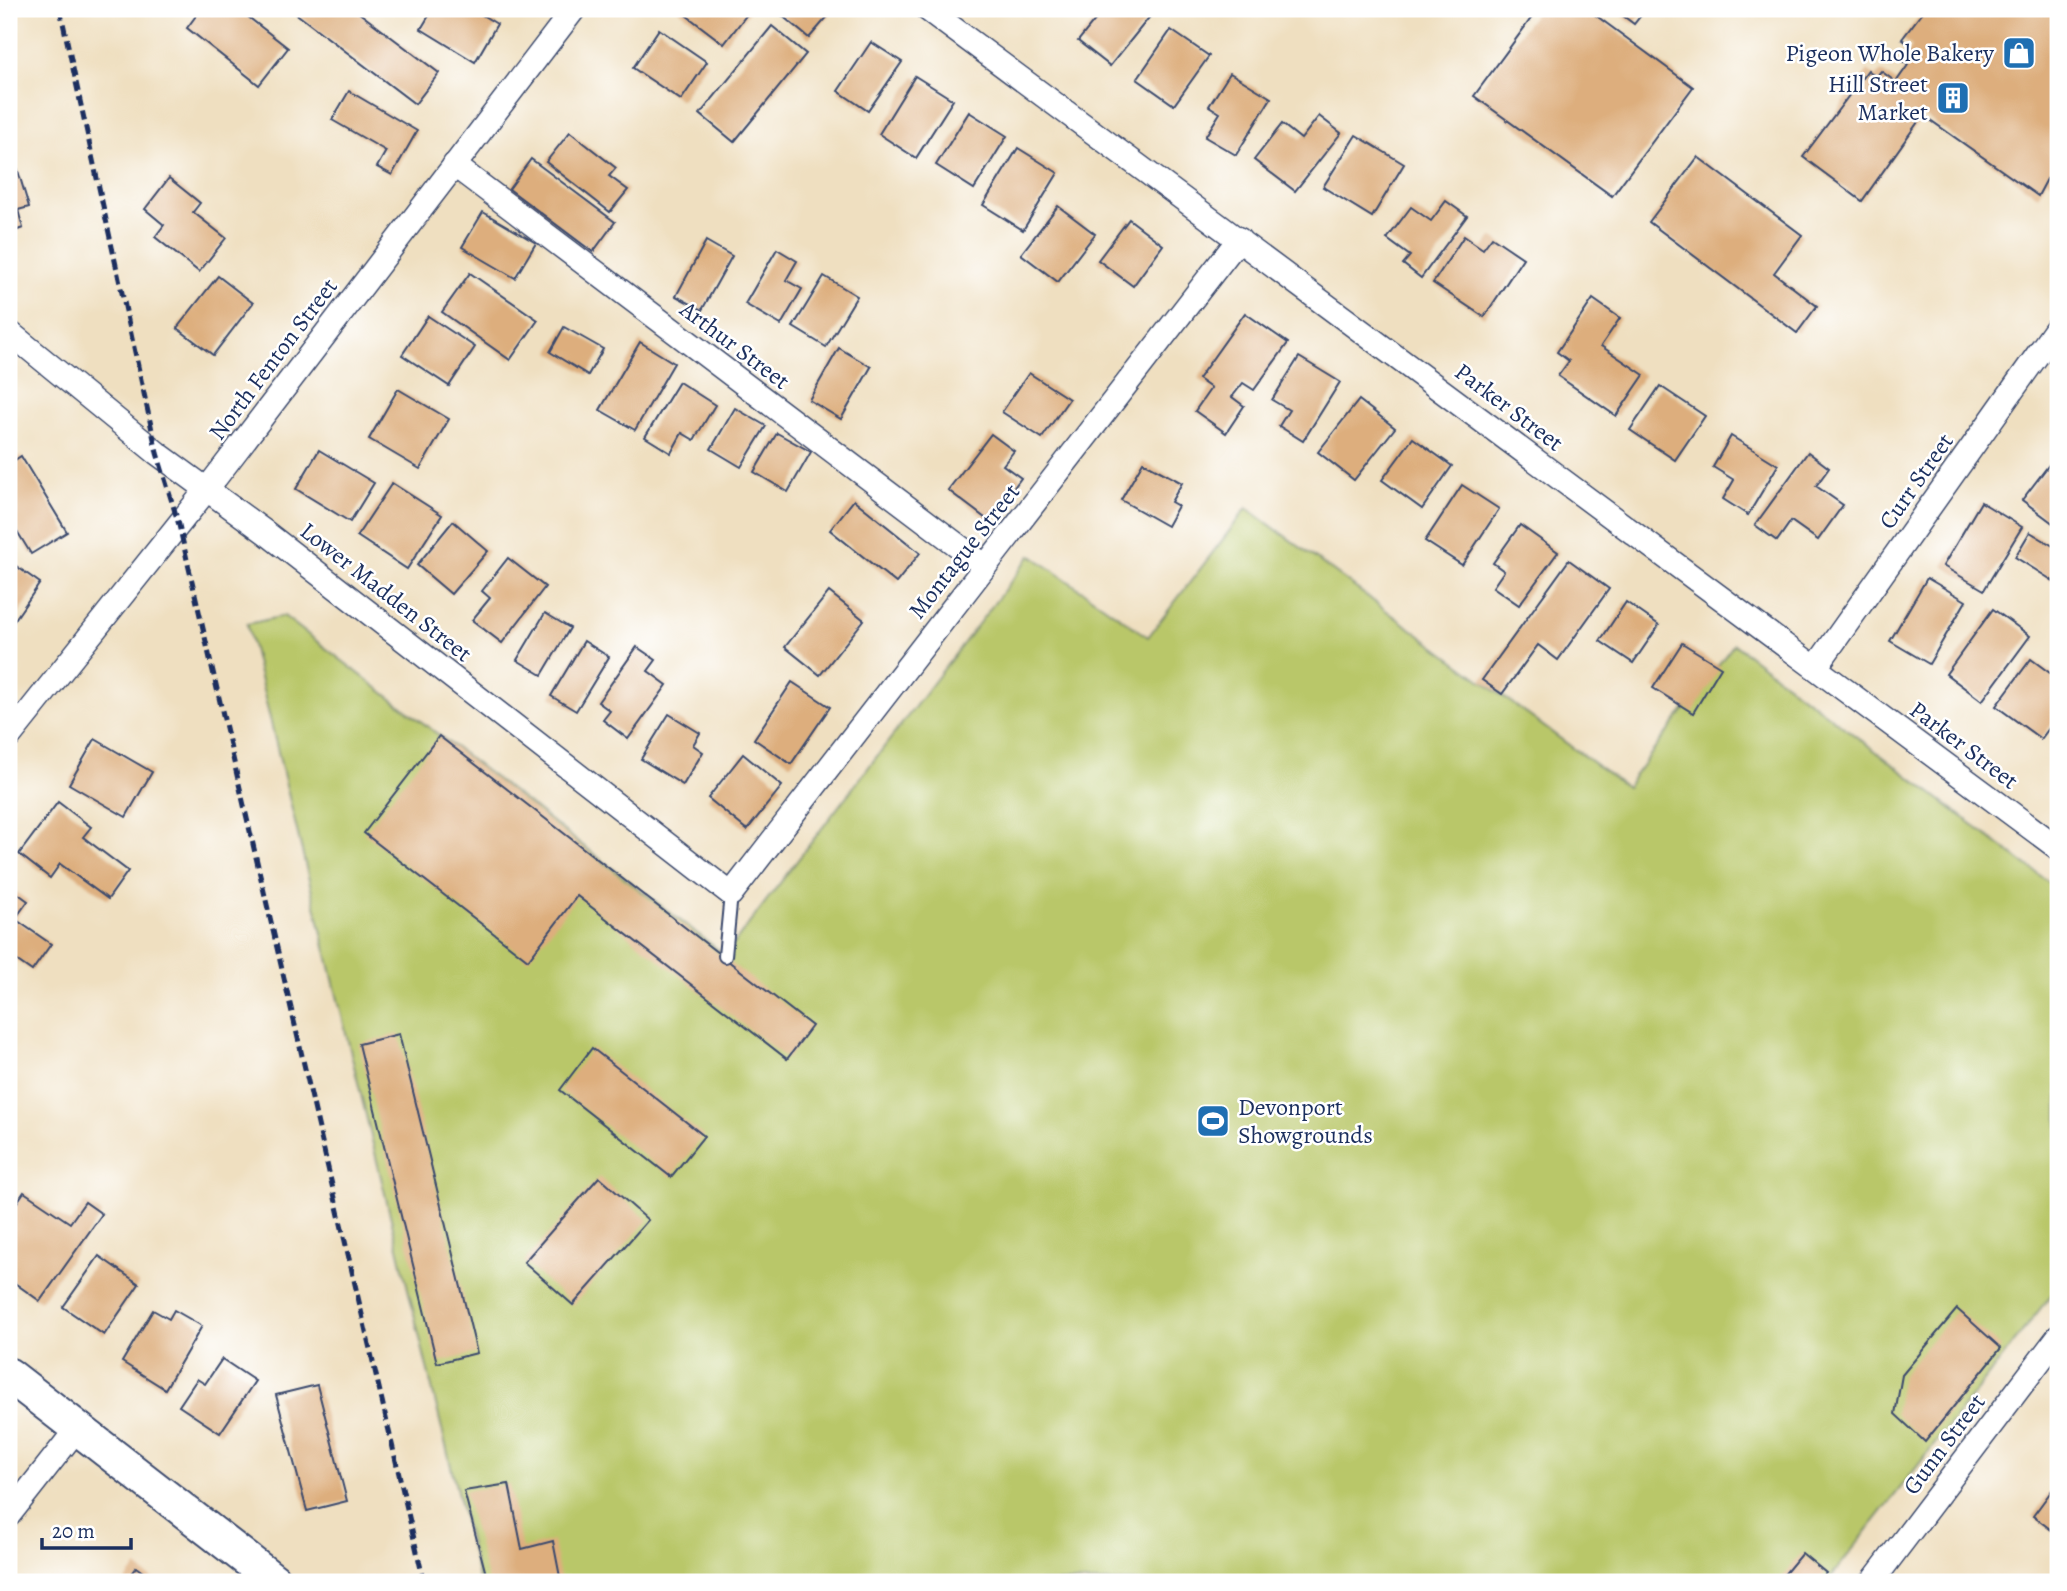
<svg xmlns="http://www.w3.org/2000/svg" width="2067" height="1591" font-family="Alegreya,serif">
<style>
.green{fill:#b9c769;stroke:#6a7b64;stroke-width:2}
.building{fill:#ddae7d}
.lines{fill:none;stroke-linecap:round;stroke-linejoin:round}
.lane-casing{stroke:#3b496d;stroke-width:16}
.street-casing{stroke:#3b496d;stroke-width:26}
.secondary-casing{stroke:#3b496d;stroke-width:37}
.lane{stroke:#fff;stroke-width:12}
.street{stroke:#fff;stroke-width:23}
.secondary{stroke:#fff;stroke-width:33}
.rail{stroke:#1b2f5e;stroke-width:5;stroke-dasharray:10 5;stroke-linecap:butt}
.labels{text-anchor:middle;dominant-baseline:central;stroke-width:5;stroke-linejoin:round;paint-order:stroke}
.poi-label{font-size:24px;fill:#1b2f5e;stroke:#fff;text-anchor:end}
.street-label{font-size:24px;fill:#1b2f5e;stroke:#fff}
</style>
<rect width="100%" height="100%" fill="#fff"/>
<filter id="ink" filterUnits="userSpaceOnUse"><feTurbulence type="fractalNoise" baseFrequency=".0143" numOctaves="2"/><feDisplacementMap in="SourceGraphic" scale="14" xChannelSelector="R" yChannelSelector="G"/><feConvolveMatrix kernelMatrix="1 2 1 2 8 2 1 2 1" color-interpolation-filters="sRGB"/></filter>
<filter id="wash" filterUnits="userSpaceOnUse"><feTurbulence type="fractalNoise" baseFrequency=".00686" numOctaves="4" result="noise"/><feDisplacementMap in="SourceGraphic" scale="28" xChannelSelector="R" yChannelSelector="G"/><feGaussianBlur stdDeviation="1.57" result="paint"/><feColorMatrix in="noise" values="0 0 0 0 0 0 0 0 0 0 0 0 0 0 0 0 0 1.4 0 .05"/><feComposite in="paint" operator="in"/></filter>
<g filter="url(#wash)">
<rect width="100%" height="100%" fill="#efdfc0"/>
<path class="green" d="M1247,508L1626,787L1734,644L2058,889V1286L1827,1582H479L247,624L284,616L725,955L1031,555L1148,637Z"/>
<g id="blocks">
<g class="building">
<path d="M201,9H238L288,48L259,85L187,28Z"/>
<path d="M290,9H354L439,73L415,104Z"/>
<path d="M433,9H472L497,24L475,62L421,29Z"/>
<path d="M678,9H751L724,44Z"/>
<path d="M774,9H823L830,14L809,38Z"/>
<path d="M1104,9H1156L1110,66L1078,41Z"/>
<path d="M1538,9H1587L1693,87L1612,196L1474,96Z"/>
<path d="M1614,9H1646L1634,24Z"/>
<path d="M1925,9H2058V187L2047,179L2038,196L1923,115L1862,201L1803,157L1868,70L1876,77L1881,71L1896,82L1908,65L1902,61L1912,47L1902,39Z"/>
<path d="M772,26L806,54L734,142L700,114Z"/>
<path d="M659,29L707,62L681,100L633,68Z"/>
<path d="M1171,30L1209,56L1174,105L1137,79Z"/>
<path d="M871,42L902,62L868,111L838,91Z"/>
<path d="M1230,73L1271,98L1236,155L1205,137L1220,113L1209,106Z"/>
<path d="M915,76L953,100L916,158L879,134Z"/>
<path d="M349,91L417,131L392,175L377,167L386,151L332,120Z"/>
<path d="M969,112L1007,136L974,189L936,165Z"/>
<path d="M1319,116L1341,133L1295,191L1254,160L1282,124L1301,139Z"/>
<path d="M570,132L616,168L609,176L628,190L610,212L546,162Z"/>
<path d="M1356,135L1404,164L1372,217L1323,187Z"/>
<path d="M1018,148L1058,173L1023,230L983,205Z"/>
<path d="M1698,157L1802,235L1774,273L1817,306L1797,333L1649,222Z"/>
<path d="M531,159L615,222L593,252L509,189Z"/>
<path d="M15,161L29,207L18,210L23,228L9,233V163Z"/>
<path d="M169,178L200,203L193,212L226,238L199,272L155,237L164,225L145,209Z"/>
<path d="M1446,201L1467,216L1421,278L1403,264L1410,256L1387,239L1411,207L1431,221Z"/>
<path d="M1058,206L1095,234L1058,282L1021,254Z"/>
<path d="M483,212L536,243L515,278L462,247Z"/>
<path d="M1129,219L1163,245L1133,286L1098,260Z"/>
<path d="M1464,236L1483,249L1492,237L1523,258L1484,317L1433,283Z"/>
<path d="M706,241L732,256L702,310L676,296Z"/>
<path d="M777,249L797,261L786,280L802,289L781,325L745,304Z"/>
<path d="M470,273L538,320L510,360L442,312Z"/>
<path d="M218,276L253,303L213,355L177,328Z"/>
<path d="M824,276L857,296L826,347L793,327Z"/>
<path d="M1593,299L1620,318L1601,346L1644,375L1616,416L1558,376L1569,361L1557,352Z"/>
<path d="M1245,313L1288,343L1254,390L1243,383L1232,397L1244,406L1226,433L1195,411L1211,388L1198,379Z"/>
<path d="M428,316L475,347L449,386L402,355Z"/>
<path d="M564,327L603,349L588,375L550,352Z"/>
<path d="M640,342L674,363L635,430L600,410Z"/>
<path d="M839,348L871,367L841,419L809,400Z"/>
<path d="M1299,357L1340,382L1303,441L1279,426L1289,410L1272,400Z"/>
<path d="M1029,373L1069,399L1042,438L1002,412Z"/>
<path d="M679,382L715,405L694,440L682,433L671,453L645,437Z"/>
<path d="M1660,386L1705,416L1675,460L1630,430Z"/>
<path d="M398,389L449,419L420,469L369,439Z"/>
<path d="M1359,400L1395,428L1354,480L1318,452Z"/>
<path d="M735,408L766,426L741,467L711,449Z"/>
<path d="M777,433L811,452L788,492L754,472Z"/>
<path d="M991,434L1014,451L1003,465L1021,478L989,521L948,490Z"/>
<path d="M1731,436L1778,465L1748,515L1723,499L1734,480L1713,467Z"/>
<path d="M1413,438L1452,466L1422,509L1382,480Z"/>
<path d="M319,450L374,483L350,522L296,489Z"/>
<path d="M1808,452L1829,468L1816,486L1843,505L1818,540L1791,521L1777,541L1755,525Z"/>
<path d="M2058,453V527L2022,500Z"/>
<path d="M21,456L67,532L31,554L9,518V464Z"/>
<path d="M1143,462L1182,483L1171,502L1178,506L1167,526L1121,500Z"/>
<path d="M392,483L442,515L407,569L357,536Z"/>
<path d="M1462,485L1499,509L1462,565L1425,541Z"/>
<path d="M854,500L920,553L896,583L830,530Z"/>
<path d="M1981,502L2022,527L1984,590L1943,566Z"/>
<path d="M453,521L488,551L451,594L417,565Z"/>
<path d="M1520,525L1558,552L1519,605L1493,587L1504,571L1493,563Z"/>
<path d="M2030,532L2058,549V584L2015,557Z"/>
<path d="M508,558L545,587L502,643L472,620L490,598L482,591Z"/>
<path d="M1569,560L1609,589L1558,660L1538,645L1502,694L1482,680Z"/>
<path d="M9,561L40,583L9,628Z"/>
<path d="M1927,578L1966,601L1929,664L1890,641Z"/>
<path d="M829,592L864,620L820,675L785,647Z"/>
<path d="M1626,602L1659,625L1633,663L1600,641Z"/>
<path d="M1993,609L2030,636L1982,701L1946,674Z"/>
<path d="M545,613L570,628L542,675L517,660Z"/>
<path d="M584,641L609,657L576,711L551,696Z"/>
<path d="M1682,643L1721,667L1693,713L1653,688Z"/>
<path d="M637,647L656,660L648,671L667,685L628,739L603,720L610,711L598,702Z"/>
<path d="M2031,659L2058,679V716L2041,739L1996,706Z"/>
<path d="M792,682L830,707L791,764L754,739Z"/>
<path d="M669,714L700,733L693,745L703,752L683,785L641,759Z"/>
<path d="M439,736L812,1026L787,1059L577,896L528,960L364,833Z"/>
<path d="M95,739L152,772L126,817L69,784Z"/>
<path d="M743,754L782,786L747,830L708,798Z"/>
<path d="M58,802L91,827L83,837L128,871L108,899L60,864L50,878L19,854Z"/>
<path d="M9,887L28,901L15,919L51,944L32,971L9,955Z"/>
<path d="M399,1034L477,1353L437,1363L359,1044Z"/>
<path d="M592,1048L704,1136L671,1177L560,1090Z"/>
<path d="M599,1177L648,1220L573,1305L524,1262Z"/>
<path d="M24,1192L70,1223L85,1202L102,1214L40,1301L9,1279V1214Z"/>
<path d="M99,1256L139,1284L104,1335L63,1307Z"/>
<path d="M1957,1309L2001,1348L1925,1442L1895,1414L1902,1375Z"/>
<path d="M153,1310L169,1319L174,1310L202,1326L165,1389L122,1362Z"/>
<path d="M222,1359L255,1381L220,1433L179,1406L197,1379L205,1384Z"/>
<path d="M317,1385L347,1501L307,1511L276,1395Z"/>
<path d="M2058,1482V1535L2033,1516Z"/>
<path d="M509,1484L522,1549L553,1541L561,1582H488L464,1491Z"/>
<path d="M1802,1553L1826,1573L1819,1582H1778Z"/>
<path d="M136,1567L156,1582H125Z"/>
</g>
</g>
</g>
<g filter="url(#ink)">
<use href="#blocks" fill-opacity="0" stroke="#3b496d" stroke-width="2"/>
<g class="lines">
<defs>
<path id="lane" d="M725,956L731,894"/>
<g id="street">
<path d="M927,9L2058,848"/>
<path d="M454,165L985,566"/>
<path d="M9,332L157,453L265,532L731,894L1239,239"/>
<path d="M1816,667L2058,326"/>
<path d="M9,737L207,489L574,9"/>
<path d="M9,1515L76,1430"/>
<path d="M1872,1582L2058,1337"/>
</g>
<path id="secondary" d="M9,1375L276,1582"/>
</defs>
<use href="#lane" class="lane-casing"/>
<use href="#street" class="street-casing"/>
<use href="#secondary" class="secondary-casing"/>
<use href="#lane" class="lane"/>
<use href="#street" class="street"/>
<use href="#secondary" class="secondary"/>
<path class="rail" d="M60,9L157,453L179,525L424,1582"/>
</g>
</g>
<defs>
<symbol id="shop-square" viewBox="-11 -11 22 22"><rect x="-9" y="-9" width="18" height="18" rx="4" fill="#1f6fb2" stroke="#fff"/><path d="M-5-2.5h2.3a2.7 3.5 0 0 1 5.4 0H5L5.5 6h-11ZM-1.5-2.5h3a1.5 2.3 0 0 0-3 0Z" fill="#fff"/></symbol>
<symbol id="building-square" viewBox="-11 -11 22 22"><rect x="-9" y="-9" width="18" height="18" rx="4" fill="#1f6fb2" stroke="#fff"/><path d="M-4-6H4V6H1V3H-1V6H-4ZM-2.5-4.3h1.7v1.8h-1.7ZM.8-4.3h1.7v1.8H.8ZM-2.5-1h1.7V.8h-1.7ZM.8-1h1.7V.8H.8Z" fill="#fff"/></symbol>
<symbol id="stadium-square" viewBox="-11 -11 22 22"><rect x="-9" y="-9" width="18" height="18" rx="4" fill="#1f6fb2" stroke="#fff"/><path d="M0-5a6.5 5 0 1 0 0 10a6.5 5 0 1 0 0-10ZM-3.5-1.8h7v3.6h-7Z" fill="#fff"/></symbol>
</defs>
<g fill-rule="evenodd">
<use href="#shop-square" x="2000" y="34" width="38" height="38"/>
<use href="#building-square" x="1934" y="79" width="38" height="38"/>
<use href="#stadium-square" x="1194" y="1102" width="38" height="38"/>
</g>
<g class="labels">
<g class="poi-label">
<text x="1994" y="53">Pigeon Whole Bakery</text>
<text x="1928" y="84">Hill Street<tspan x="1928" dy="28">Market</tspan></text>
<text x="1238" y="1107" text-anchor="start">Devonport<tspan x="1238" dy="28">Showgrounds</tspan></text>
</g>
<g class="street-label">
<text transform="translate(735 345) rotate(37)">Arthur Street</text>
<text transform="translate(273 359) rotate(-53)">North Fenton Street</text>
<text transform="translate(1509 407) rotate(37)">Parker Street</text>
<text transform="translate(1916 481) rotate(-55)">Curr Street</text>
<text transform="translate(964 551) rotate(-52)">Montague Street</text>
<text transform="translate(386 592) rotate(38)">Lower Madden Street</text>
<text transform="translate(1964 745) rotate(37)">Parker Street</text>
<text transform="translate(1944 1444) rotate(-53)">Gunn Street</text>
</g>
</g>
<rect width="2067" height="1591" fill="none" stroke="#fff" stroke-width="35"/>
<path d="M42 1538v10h89v-10" fill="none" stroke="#1b2f5e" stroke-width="3.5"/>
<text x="52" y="1538" font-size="21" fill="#1b2f5e" stroke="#ffffff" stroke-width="5" paint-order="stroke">20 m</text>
</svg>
